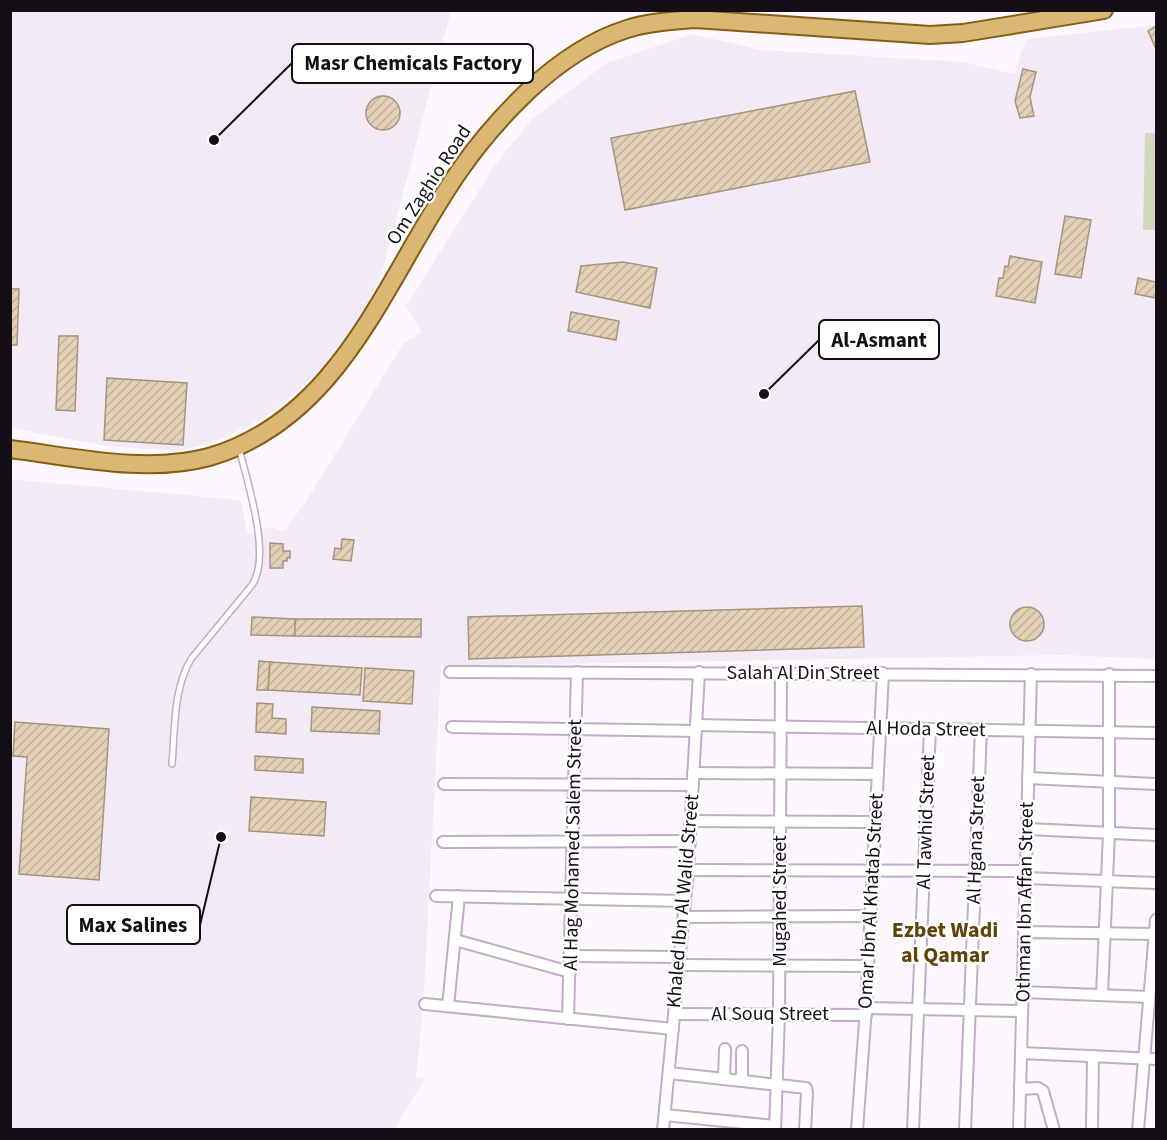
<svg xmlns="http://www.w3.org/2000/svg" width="1167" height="1140" font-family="'Source Sans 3',sans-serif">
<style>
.built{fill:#f2ebf6}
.garden{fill:#d2d9bf}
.building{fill:url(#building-hatch);stroke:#a5947e;stroke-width:1.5}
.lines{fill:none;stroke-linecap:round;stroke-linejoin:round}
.lane-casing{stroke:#bfaec6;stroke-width:8}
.street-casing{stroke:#bfaec6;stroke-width:14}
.primary-casing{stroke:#845e16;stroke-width:20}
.lane{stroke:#fff;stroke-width:5}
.street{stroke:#fff;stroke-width:10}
.primary{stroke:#dab873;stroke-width:16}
.labels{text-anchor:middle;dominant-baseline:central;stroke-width:5;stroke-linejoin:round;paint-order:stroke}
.street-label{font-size:20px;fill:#140f17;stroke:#fff}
.quarter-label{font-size:22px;font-weight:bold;fill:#604308;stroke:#fff}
.leader{fill:none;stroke:#140f17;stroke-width:2}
.callout-dot{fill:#140f17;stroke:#fff;stroke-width:2}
.callout{fill:#fff;stroke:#140f17;stroke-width:2}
.callout-label{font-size:21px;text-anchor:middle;font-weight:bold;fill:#140f17}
</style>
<defs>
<pattern id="building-hatch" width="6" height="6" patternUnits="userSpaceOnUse" patternTransform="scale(1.5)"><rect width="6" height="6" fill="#e4d0b6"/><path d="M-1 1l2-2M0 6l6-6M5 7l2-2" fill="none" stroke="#c3b19c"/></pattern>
</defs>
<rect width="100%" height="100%" fill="#fcf8fd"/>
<g class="built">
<path d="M10,11H451L383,269L366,308L327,365L272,413L247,427L213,442L178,451L107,446L11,428Z"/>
<path d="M1156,25V659L1063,655L441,666L423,1009L416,1077L425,1078L395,1129H11L10,479L240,500L248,534L271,527L283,532L305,503L403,344L422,332L406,306L495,165L532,119L607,63L693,34L760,50L963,62L1014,74L1026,39Z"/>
</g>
<path class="garden" d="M1145,133H1156V230H1143Z"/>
<g class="building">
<path d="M1156,26V49L1148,31Z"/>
<path d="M1023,69L1036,72L1030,97L1034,116L1020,118L1015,101Z"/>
<path d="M855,91L870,162L625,210L611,138Z"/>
<circle cx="383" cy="113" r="17"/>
<path d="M1065,216L1091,220L1081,278L1055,274Z"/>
<path d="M1010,256L1042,262L1035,303L996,296L999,278H1003L1005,266L1008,267Z"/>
<path d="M623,262L657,268L650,308L576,292L581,266Z"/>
<path d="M1138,278L1156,282V298L1135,294Z"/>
<path d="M10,289H19L17,345H10Z"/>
<path d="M571,312L619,321L616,340L568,331Z"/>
<path d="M59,336H78L75,411L56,410Z"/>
<path d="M107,378L187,383L183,445L104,440Z"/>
<path d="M342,539L354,540L351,561L333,559L335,548L341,549Z"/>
<path d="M270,543L283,544V551H290V558H287V561H283V568H270Z"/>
<path d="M862,606L864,647L469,659L468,617Z"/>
<circle cx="1027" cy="624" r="17"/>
<path d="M252,617L295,619V636L251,635Z"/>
<path d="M295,619H421V637L295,636Z"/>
<path d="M259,661L270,662L268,690H257Z"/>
<path d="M270,662L362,668L360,695L268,690Z"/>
<path d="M365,668L414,671L412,704L363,701Z"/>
<path d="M257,703L273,704L272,718L286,719V734L256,732Z"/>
<path d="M312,707L380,711L379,734L311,731Z"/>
<path d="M15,722L109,729L99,880L19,874L27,757L13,756Z"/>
<path d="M255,756L303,759V773L255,770Z"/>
<path d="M251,797L326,802L324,836L249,831Z"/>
</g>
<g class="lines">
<defs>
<path id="lane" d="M172,764C175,730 173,689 191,659L252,585C272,556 247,481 239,448"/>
<g id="street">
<path d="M450,672L1156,676"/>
<path d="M696,725L1156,733"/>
<path d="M452,727L696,731"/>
<path d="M693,773L878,774"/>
<path d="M1028,778L1156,784"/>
<path d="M444,784L693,785"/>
<path d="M691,821L875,822"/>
<path d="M1027,829L1156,835"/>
<path d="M443,842L690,841"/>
<path d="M688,870L1026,871"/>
<path d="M1025,878L1156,883"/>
<path d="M436,896L685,901"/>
<path d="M684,917L871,916"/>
<path d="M1024,932L1156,934"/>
<path d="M455,940L570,972"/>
<path d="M570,956L680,957"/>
<path d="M680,965L868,966"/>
<path d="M1022,992L1149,997"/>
<path d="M1102,995L1109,833V674"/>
<path d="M425,1004L673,1029"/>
<path d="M448,1006L459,896"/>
<path d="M866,1008L1022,1011"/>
<path d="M674,1014L866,1015"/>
<path d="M568,1019L577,672"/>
<path d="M742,1051V1081"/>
<path d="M1021,1053L1156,1059"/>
<path d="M669,1073L806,1088L807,1093L805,1130"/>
<path d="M724,1079L725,1049"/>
<path d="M1020,1089L1038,1088L1043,1091L1054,1130"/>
<path d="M665,1115L775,1126"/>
<path d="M663,1130L688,870L699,672"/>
<path d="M775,1130L779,1015L781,673"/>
<path d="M857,1130L866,1008L883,673"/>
<path d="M913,1130L930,729"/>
<path d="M965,1130L981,730"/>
<path d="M1019,1130L1031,674"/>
<path d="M1092,1130L1093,1056"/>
<path d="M1138,1130L1156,920"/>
</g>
<path id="primary" d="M10,449C74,457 147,474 209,457C344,418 387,273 460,170C480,141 503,115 528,91C557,64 589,41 627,29C649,22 672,21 695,19L930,35L963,33L1104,10"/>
</defs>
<use href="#lane" class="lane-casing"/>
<use href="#street" class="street-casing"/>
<use href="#primary" class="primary-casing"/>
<use href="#lane" class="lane"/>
<use href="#street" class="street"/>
<use href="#primary" class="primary"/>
</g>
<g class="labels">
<g class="street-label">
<text transform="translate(429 185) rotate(-57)">Om Zaghio Road</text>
<text x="803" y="673">Salah Al Din Street</text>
<text transform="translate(926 729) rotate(1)">Al Hoda Street</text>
<text transform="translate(926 822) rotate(-88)">Al Tawhid Street</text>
<text transform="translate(976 840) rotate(-88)">Al Hgana Street</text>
<text transform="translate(573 845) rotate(-89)">Al Hag Mohamed Salem Street</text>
<text transform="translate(683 901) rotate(-85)">Khaled Ibn Al Walid Street</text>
<text transform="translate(780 901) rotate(-90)">Mugahed Street</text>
<text transform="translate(871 901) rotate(-87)">Omar Ibn Al Khatab Street</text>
<text transform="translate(1025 902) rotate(-89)">Othman Ibn Affan Street</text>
<text x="770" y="1014">Al Souq Street</text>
</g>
<g class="quarter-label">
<text x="945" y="930">Ezbet Wadi<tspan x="945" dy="25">al Qamar</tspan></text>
</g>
</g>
<path class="leader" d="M214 140L292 63M764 394L819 340M221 837L200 925"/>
<g class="callout-dot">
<circle cx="214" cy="140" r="6"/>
<circle cx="764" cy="394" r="6"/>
<circle cx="221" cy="837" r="6"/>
</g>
<g class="callout">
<rect x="292" y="44" width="241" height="39" rx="6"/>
<rect x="819" y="320" width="120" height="39" rx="6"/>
<rect x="67" y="905" width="133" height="39" rx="6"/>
</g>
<g class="callout-label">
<text x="413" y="70">Masr Chemicals Factory</text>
<text x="879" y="347">Al-Asmant</text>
<text x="133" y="932">Max Salines</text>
</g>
<rect width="1167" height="1140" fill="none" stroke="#140f17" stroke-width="24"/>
</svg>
